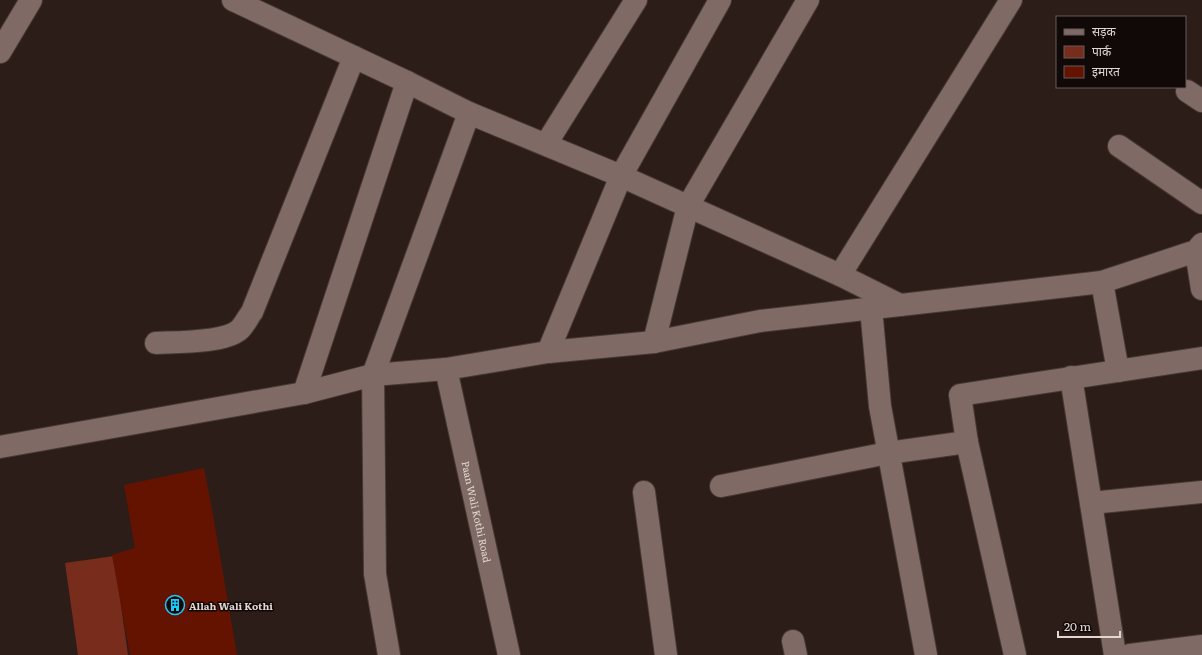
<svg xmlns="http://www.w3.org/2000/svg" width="1202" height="655" font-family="Literata,'Noto Sans Devanagari',serif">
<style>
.green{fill:#782c1b}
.building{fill:#651301}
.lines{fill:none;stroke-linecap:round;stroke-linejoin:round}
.minor-casing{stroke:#463936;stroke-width:24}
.minor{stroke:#7f6a65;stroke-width:22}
.labels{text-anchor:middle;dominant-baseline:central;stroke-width:3;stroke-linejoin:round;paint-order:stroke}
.street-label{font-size:10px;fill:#e2d6d3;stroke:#100908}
.poi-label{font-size:10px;font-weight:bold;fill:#e2d6d3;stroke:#100908;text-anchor:start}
</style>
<rect width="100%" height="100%" fill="#2d1d19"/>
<path class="green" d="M114,556L128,655H78L65,563Z"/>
<path class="building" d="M204,468L213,515L237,655H130L112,555L135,548L124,485Z"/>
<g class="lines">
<defs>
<g id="minor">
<path d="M233,0L407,82L469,113L621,176L840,275L900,305"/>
<path d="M0,52L31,0"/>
<path d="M1187,91L1202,101"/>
<path d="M546,144L636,0"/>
<path d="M1119,146L1202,203"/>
<path d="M1196,251L1202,289"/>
<path d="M840,275L1011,0"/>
<path d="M1102,282L1118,371"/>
<path d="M871,308L880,406L926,655"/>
<path d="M654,342L688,206L808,0"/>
<path d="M156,343C176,342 224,343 239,330C244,326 248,317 252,312L354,57"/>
<path d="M548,352L621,176L720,0"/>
<path id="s1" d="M446,369L509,655"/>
<path d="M1071,377L1115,655"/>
<path d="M304,393L407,82"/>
<path d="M0,447L304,393L373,375L446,369L548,352L654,342L760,321L1102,282L1196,251L1202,244"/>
<path d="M721,486L888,453L967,442"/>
<path d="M644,492L666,655"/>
<path d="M1091,503L1202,492"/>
<path d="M793,641L796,655"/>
<path d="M389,655L375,574L373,375L469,113"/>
<path d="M1015,655L967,442L960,395L1202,358"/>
<path d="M1130,655L1202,646"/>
</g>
</defs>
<use href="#minor" class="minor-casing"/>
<use href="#minor" class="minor"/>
</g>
<defs>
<symbol id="building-ring" viewBox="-11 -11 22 22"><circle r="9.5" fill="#100908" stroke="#19cafc" stroke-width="1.5"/><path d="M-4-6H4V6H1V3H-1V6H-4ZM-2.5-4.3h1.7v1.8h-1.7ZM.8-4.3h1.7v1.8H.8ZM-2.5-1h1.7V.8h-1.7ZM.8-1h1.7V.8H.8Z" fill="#19cafc"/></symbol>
</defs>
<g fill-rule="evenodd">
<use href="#building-ring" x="164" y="594" width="22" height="22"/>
</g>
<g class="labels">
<g class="street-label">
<text stroke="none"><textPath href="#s1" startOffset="146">Paan Wali Kothi Road</textPath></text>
</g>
<g class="poi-label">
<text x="189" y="605">Allah Wali Kothi</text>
</g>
</g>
<rect x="1056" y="16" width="130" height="72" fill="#100908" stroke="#645b59"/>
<rect x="1064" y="29" width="20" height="6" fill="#7f6a65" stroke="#645b59"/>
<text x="1092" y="36" font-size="12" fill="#e2d6d3">सड़क</text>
<rect x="1064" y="46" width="20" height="12" fill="#782c1b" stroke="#645b59"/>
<text x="1092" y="56" font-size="12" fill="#e2d6d3">पार्क</text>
<rect x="1064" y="66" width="20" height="12" fill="#651301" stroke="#645b59"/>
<text x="1092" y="76" font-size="12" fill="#e2d6d3">इमारत</text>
<path d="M1058 631v6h62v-6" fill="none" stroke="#e2d6d3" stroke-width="2"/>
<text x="1064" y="631" font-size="12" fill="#e2d6d3" stroke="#100908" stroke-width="3" paint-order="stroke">20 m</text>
</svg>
